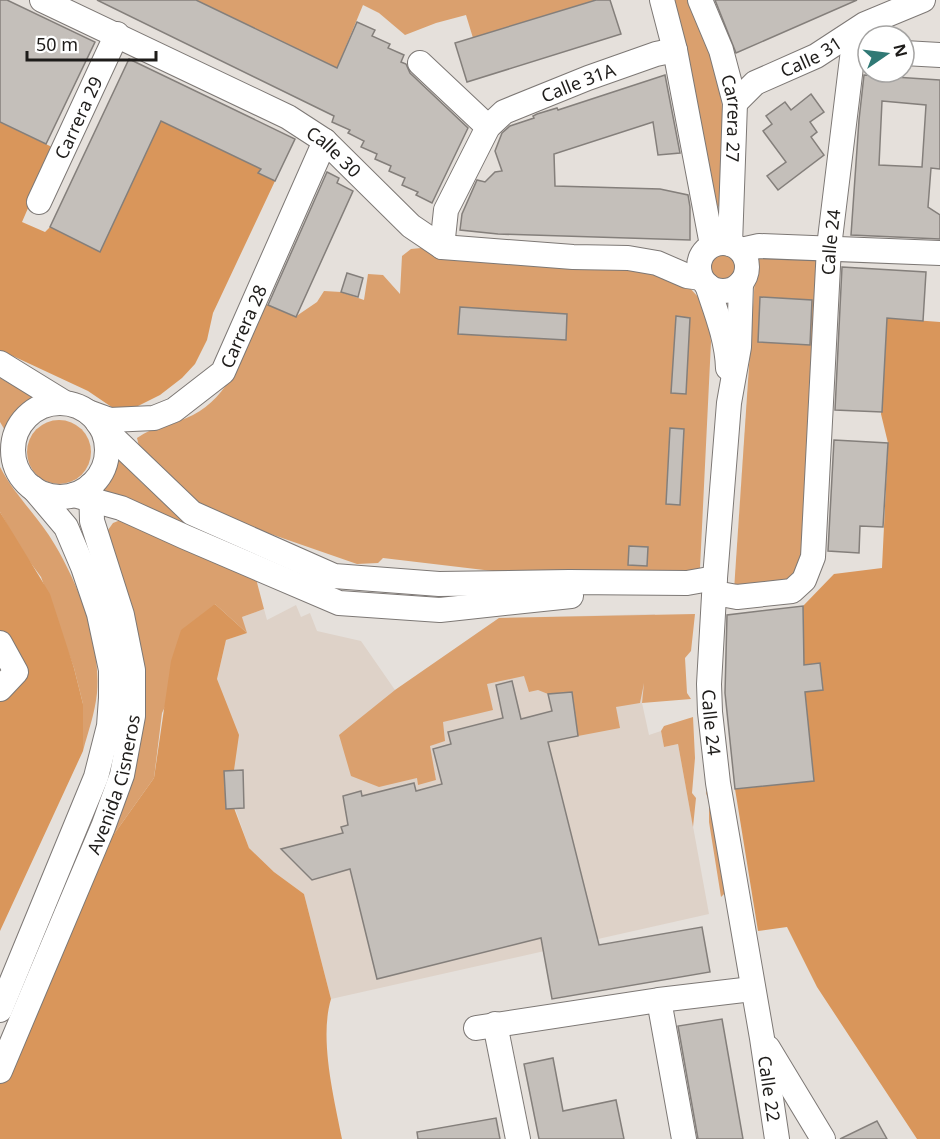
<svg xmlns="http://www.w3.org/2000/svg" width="940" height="1139" font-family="'Noto Sans',sans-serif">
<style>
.built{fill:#ded2c8}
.green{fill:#daa06e}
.forest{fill:#d9965b}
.building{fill:#c4bfba;stroke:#847f7b;stroke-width:1.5;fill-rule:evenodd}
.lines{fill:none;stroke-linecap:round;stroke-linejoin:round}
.minor-casing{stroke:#7d7875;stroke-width:26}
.minor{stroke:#fff;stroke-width:24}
.labels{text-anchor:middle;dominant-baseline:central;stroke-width:4.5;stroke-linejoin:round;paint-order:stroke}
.street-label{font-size:18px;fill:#1e1c1a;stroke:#fff}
</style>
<rect width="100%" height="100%" fill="#e5e0db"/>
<path class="built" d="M296,605L301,617L310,613L317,631L361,641L395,690L499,618L655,614L642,703L649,735L661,731L664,747L678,744L709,914L331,999L304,894L274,872L249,848L235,808L226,809L217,679L226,640L246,633L242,617L264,609L267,620Z"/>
<g class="green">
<path d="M196,0H596L473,38L466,15L436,23L405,35L379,13L363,5L337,68Z"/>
<path d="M674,0H690L721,78L725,210H722L717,205Z"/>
<path d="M421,248L440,254L648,266L688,286L699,298L708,316L711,342L700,568L691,577L501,572L383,558L378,563L357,564L213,514L194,502L140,451L137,438C155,425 174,425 193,415C235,393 247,343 262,302L295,317L317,302L324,291L341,292L364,300L368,274L383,275L400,294L402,256L411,249Z"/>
<circle cx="722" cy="267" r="16"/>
<path d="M762,252L817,254L804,562L794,583L734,590L756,262Z"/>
<path d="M0,378L35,398C22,405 12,418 6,432L0,422Z"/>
<circle cx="59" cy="452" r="32"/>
<path d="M117,458L142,483L188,521L328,589L100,490L105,483Z"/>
<path d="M0,467C15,496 39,517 55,545C80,587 101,644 97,693C95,713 88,732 83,751V704L74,668L41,577L22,551L0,512Z"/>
<path d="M123,519L158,538L255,575L264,609L242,617L247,633L215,604L162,713L154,778L107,844L139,736L145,692L136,624L108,545V530L113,523Z"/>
<path d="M695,614L691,651L685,658L687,693L691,699L642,703L644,683L640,703L616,707L620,728L578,736L572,692L548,694L538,690L529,692L524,676L487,684L493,710L443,722L445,741L430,746L436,780L418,785L417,778L379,787L351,776L339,735L395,690L499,618Z"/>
<path d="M693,717L695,758L692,793L696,798L693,827L678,744L664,747L661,731L664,726Z"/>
<path d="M709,783L726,892L721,897L709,822V802L706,793Z"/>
</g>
<g class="forest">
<path d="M161,121L261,169L259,173L275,181L213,313L207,340L195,364L182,378L160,395L138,406L116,410L88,391L0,350V122L54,148L22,222L45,232L50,227L99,251Z"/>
<path d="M887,318L940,322V1139H917L817,987L787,927L758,931L735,789L814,781L805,692L823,689L820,663L804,665L803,606L834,574L882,568L888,443L881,414Z"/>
<path d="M0,512L50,594L74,668L83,704V751L0,931V698L22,672L0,631Z"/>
<path d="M215,604L247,633L226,640L217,679L239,735L234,770L224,771L226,808H234L249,848L274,872L304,894L331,999C319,1039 334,1098 342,1139H0V1084L88,880L107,844L154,778L171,661L181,630Z"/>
</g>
<g class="building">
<path d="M0,0H7L95,42L46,144L0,122Z"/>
<path d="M97,0H196L337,68L357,22L375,30L372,36L390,44L388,48L404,55L401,62L406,64L410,73L468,128L432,203L416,195L418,192L402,185L405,178L389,171L391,166L375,159L377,154L361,147L364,141L348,133L350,130L332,122L334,116Z"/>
<path d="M596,0H610L621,34L467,82L455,43Z"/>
<path d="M715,0H857L736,53Z"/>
<path d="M129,59L295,139L275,181L258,173L261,169L161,121L100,252L50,227Z"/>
<path d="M665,75L680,153L658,155L653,122L554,154L555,186L660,189L688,195L690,207V240L498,234L460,230L462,214L477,180L485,182L495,172L502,171L495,151L502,133L510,126L534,118L533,116L537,114L557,108L558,110Z"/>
<path d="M864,75L940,80V169L931,168L928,207L940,215V239L851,235L859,120ZM882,101L926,105L922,167L879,165Z"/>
<path d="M811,94L824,112L810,122L817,132L811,137L824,155L778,190L767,176L786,162L763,131L772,124L766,116L785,102L791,110Z"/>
<path d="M327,172L339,178L337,183L353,191L296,317L268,305Z"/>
<path d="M842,267L926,272L923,321L887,318L882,412L835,410Z"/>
<path d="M347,273L363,278L358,297L341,292Z"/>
<path d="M760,297L812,300L810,345L758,342Z"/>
<path d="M460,307L567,314L566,340L458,334Z"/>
<path d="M676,316L690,318L686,394L671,393Z"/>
<path d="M670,428L684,429L680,505L666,504Z"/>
<path d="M834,440L888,443L883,527L860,526L859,553L828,551Z"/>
<path d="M629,546L648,547L647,566L628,565Z"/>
<path d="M803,606L804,665L820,663L823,690L805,692L814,781L735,789L725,693L727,615Z"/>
<path d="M512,681L521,719L552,711L548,694L572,692L578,736L548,742L599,945L702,927L710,972L552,999L541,938L377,979L350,869L312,880L281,849L343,833L341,827L348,825L343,796L361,791L362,796L414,783L416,791L442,784L433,749L451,744L448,732L503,718L496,685Z"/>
<path d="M243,770L244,808L226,809L224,771Z"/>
<path d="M722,1019L743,1139H698L678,1026Z"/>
<path d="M553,1058L563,1111L616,1100L624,1139H539L524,1064Z"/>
<path d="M496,1118L500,1139H418L417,1132Z"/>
<path d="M877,1121L887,1139H840Z"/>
</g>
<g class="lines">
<defs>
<g id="minor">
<path id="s1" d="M42,0L288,117L325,141L411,226L442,247L573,257L628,258L657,263L687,276L701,278"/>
<path d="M662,0L675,50L712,245"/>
<path id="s2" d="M700,0L721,50L735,103L730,244"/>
<path d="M904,53L940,55"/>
<path d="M420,63L488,127"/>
<path id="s3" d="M735,103L755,83L816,56L865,24L923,0"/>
<path id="s4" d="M39,202L117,34"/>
<circle cx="723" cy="267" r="24"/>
<path id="s5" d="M442,247L446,210L488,127L504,112L588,78L656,54L675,50"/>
<path d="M741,250L759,246L940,253"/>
<path id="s6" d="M741,283L739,347L729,403L715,578L709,684L710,712L718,783L762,1038L777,1139"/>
<path d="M707,285C716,312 727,339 728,368"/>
<path d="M0,363L65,403"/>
<circle cx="60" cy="450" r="47"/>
<path id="s7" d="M88,412L110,420L154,418L174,410L223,372L325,141"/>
<path d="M98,423L192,513L334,576L439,584L569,582L687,583L715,578"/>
<path d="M74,495L121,508L185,537L339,603L440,610L571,596"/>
<path id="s8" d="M715,593L737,597L792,591L804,580L813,557L829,247L853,50"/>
<path d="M0,643L16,672L0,689"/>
<path d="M659,1000L684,1139"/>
<path d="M0,1010L96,777L109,726L111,698V670L99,614L83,567L66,527L33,488"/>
<path d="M495,1024L518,1139"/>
<path d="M476,1028L659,1000L752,989"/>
<path d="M768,1048L823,1139"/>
<path id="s9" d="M0,1071L103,827L122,775L133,716V670L122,615L92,521L91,485"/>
</g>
</defs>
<use href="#minor" class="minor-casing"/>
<use href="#minor" class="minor"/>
</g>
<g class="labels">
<g class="street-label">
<text stroke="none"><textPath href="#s3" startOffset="90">Calle 31</textPath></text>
<text stroke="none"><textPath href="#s5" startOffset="232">Calle 31A</textPath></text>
<text stroke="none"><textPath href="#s4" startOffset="93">Carrera 29</textPath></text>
<text stroke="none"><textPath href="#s2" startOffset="124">Carrera 27</textPath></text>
<text stroke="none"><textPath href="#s1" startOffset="330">Calle 30</textPath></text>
<text stroke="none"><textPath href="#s8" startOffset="434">Calle 24</textPath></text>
<text stroke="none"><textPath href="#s7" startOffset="201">Carrera 28</textPath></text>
<text stroke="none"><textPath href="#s6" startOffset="441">Calle 24</textPath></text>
<text stroke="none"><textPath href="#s9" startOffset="309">Avenida Cisneros</textPath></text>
<text stroke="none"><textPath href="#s6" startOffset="812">Calle 22</textPath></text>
</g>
</g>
<g transform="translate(886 54) rotate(76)"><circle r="28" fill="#ffffff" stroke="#a5a4a3" stroke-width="1.5"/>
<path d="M0-4.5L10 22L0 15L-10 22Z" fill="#307975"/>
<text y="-9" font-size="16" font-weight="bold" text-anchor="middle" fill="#1e1c1a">N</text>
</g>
<path d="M27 51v9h129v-9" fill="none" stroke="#1e1c1a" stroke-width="3"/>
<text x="36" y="51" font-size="18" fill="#1e1c1a" stroke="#ffffff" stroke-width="4.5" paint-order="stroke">50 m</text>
</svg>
